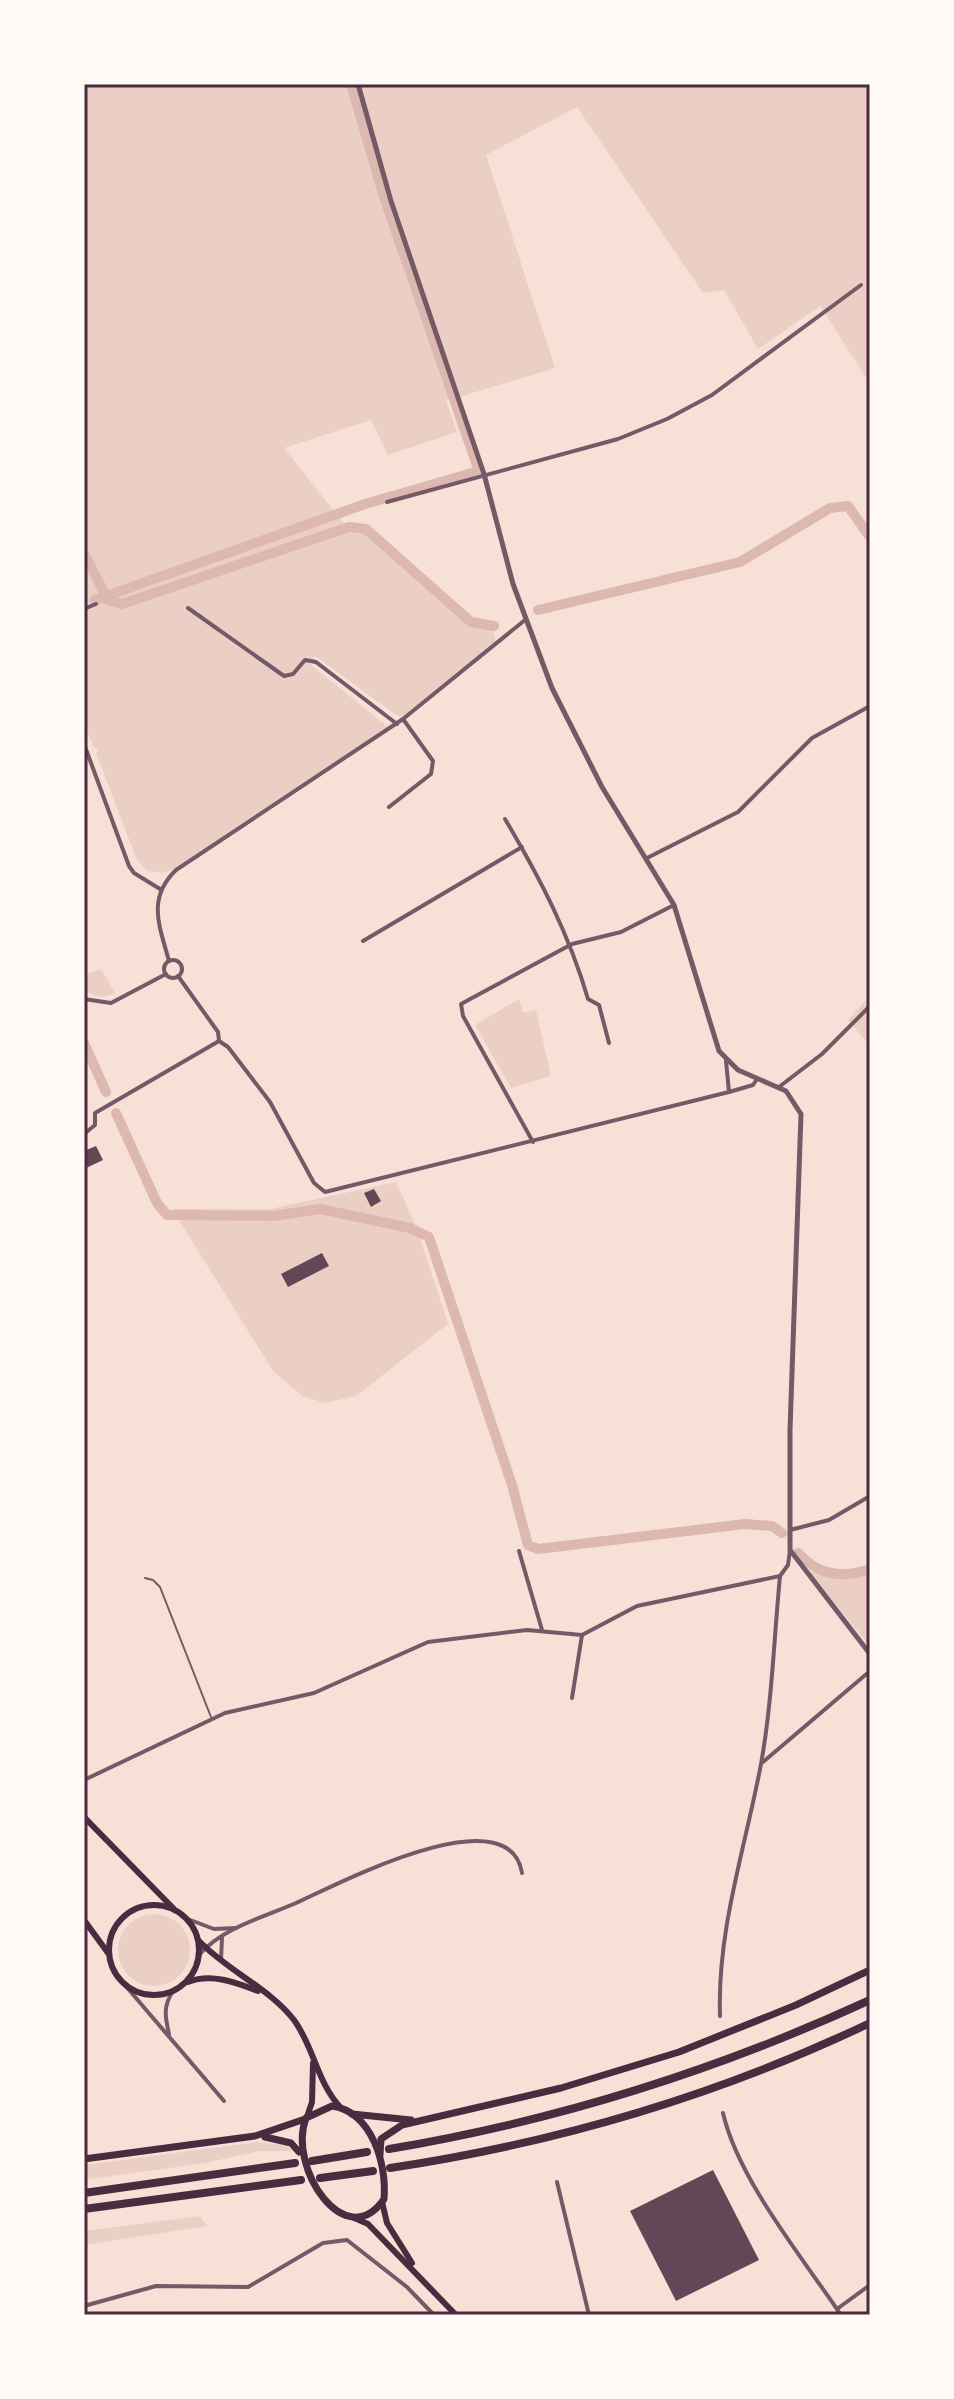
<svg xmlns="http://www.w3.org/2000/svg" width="954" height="2399" font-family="Roboto,sans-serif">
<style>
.green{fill:#ebcfc5}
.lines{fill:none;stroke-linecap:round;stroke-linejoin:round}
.canal{stroke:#dcb8b0;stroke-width:10}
.building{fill:#644757}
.path{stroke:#4a2c40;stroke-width:2}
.service{stroke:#755966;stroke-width:2}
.minor{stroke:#755966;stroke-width:4}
.tertiary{stroke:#755966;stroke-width:5}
.secondary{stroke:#4a2c40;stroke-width:6}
.primary{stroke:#4a2c40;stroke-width:7}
.motorway{stroke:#4a2c40;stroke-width:8}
.neatline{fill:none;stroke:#4a2c40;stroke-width:3}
</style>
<rect width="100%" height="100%" fill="#f7e1d7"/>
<g class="green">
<path d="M84,84H870V384L820,306L758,349L724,290L703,293L577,107L486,155L555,368L446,401L457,432L388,455L371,420L284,448L351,532H371L479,629H493L496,643L407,714L399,717L315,656L310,664L389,728L179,867L163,873L148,871L137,860L96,753L98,750L93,746L84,722Z"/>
<path d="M101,969L116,994L100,997L84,992V975Z"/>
<path d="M870,996V1046L848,1020Z"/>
<path d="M519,999L523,1013L536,1010L551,1076L511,1088L475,1025Z"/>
<path d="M396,1182L417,1229L448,1324L356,1396L325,1403L302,1396L273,1371L172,1209H270Z"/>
<path d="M815,1563L844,1571L870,1566V1646L811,1575Z"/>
<circle cx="154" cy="1950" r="36"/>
<path d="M257,2142L285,2145L293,2151H260L205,2163L84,2180V2165Z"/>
<path d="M200,2216L207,2226L84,2245V2231Z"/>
</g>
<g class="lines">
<g class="canal">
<path d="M84,553L108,600L122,604L349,527L366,529L471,622L494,626"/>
<path d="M95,600L365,504L479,471L384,197L351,84"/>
<path d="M538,610L740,562L830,508L848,506L870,537"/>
<path d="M84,1043L106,1092"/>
<path d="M116,1113L157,1203L167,1215L274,1216L320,1209L410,1228L429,1237L512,1485L528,1545L538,1549L745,1524L772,1526L782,1533"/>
<path d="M798,1553C818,1575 841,1579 870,1569"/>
</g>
</g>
<g class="building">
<path d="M96,1146L103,1160L84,1169V1151Z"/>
<path d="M374,1189L381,1201L371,1207L364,1193Z"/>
<path d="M322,1253L329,1266L288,1287L281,1274Z"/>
<path d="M713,2170L759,2260L676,2301L630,2211Z"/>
</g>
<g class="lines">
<path class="path" d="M84,969L86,968"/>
<path class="service" d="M145,1578L153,1580L160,1587L211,1717"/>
<g class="minor">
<path d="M387,502L618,439L667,419L712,395L861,285"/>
<path d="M188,608L284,676L293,674L305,660L316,662L397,724"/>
<path d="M84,609L96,604"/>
<path d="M84,744L129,866L134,873L160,889"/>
<path d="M389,807L431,774L433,761L403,719"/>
<path d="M505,819C540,878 569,934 588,999L599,1005L609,1043"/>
<path d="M647,858L738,812L812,738L870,706"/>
<path d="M363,941L522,847"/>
<circle cx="173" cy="969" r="9"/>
<path d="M169,961C160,927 146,899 176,870L403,719L525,620"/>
<path d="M178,976L218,1032L219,1041L228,1047L270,1102L314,1183L325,1192L729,1092L753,1085L757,1079"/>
<path d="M84,999L111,1003L166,974"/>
<path d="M726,1061L729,1092"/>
<path d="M779,1087L822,1054L870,1006"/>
<path d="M84,1134L95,1125V1113L219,1041"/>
<path d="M533,1142L463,1016L461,1004L572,944L621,932L674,905"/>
<path d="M790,1530L829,1520L870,1496"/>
<path d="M519,1551L542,1630"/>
<path d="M572,1698L582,1635"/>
<path d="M763,1762L870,1671"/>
<path d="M84,1780L225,1713L314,1693L428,1642L527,1630L582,1635L637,1606L780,1576"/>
<path d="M185,1918L214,1929L236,1928"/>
<path d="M199,1955C222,1928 264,1917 296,1903C334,1886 509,1793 522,1873"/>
<path d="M221,1960L222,1938"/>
<path d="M124,1984L224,2101"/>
<path d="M720,2016C717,1930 745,1849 761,1764C772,1703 774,1638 780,1576L788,1565L790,1550"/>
<path d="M169,2034C165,2017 163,2006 173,1991"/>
<path d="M723,2113C738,2179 802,2257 841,2315"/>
<path d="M557,2182L589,2315"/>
<path d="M84,2306L156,2286L248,2287L323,2243L347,2240L407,2287L434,2315"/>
<path d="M837,2309L870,2285"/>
</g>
<path class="tertiary" d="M358,84L391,201L484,474L513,584L552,688L602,787L674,905L719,1051L738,1070L786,1091L801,1114L790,1430V1550L870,1654"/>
<g class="secondary">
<path d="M84,1817L173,1908"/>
<circle cx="154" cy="1950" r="45"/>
<path d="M84,1920L108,1953"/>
<path d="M198,1940C226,1970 268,1987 294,2020C314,2047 317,2083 341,2108"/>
<path d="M188,1982C211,1973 235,1982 258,1991"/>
<path d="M307,2117L312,2102L313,2063"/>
<path d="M382,2202L387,2223L412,2263"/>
<path d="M352,2217L368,2224L456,2315"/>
</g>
<g class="primary">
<path d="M332,2106C372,2112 387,2164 384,2199C346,2255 287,2168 306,2118Z"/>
<path d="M352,2114L411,2120"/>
<path d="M265,2137L291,2143L299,2152"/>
<path d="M380,2155L381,2139L402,2125L561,2088L679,2052L796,2005L870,1970"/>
<path d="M84,2159L255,2136L305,2119"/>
</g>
<g class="motorway">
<path d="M389,2149C556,2121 716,2071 870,2000"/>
<path d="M312,2161L367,2152"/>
<path d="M390,2168C556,2143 719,2095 870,2023"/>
<path d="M320,2178L373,2171"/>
<path d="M84,2193L295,2163"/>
<path d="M84,2209L301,2180"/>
</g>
</g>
<rect width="954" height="2399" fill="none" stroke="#fffaf5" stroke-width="172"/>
<rect x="86" y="86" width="782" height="2227" class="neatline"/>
</svg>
